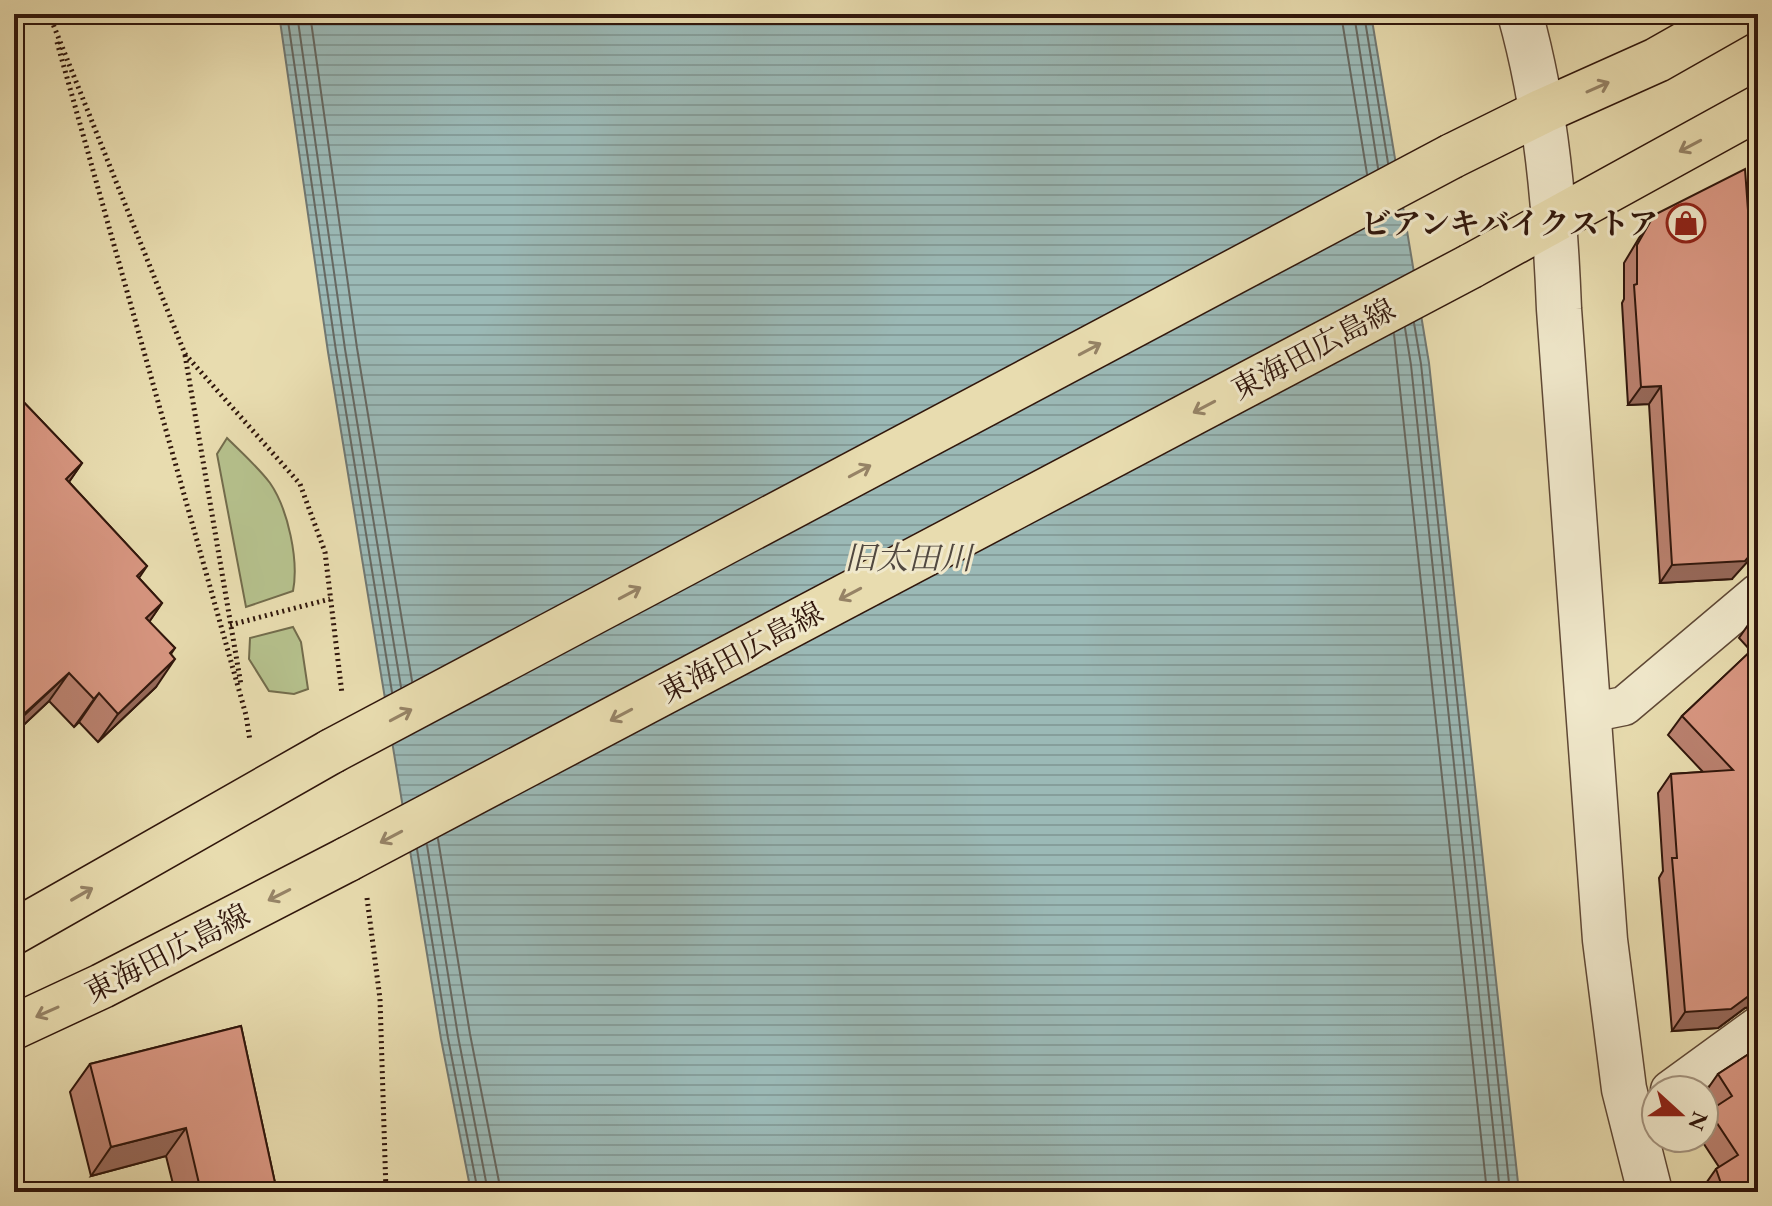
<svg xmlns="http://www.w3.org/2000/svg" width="1772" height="1206" font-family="'EB Garamond','Noto Serif JP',serif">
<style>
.green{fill:#b5c08c;stroke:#736c4c;stroke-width:2}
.water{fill:url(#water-rules);stroke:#717872;stroke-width:2}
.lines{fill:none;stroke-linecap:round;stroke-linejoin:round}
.shore{stroke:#666861;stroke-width:2}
.minor-casing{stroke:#5f4835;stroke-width:41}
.tertiary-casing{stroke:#5f4835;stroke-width:47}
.primary-casing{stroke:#31170c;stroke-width:47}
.path{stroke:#31170c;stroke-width:5;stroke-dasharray:2 4;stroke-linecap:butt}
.minor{stroke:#f0e8cb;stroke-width:38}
.tertiary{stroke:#f0e8cb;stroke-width:44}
.primary{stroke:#e8dcaf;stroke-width:44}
.primary-bridge-casing{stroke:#31170c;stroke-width:47;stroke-linecap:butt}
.primary-bridge{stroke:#e8dcaf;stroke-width:44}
.wall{fill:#ba816f;stroke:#31170c;stroke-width:2}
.shaded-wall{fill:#97695a;stroke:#31170c;stroke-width:2}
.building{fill:#d89681;stroke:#31170c;stroke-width:2}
.oneway{stroke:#968366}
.labels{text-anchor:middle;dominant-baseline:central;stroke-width:6;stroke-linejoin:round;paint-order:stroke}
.poi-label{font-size:30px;font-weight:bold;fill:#31170c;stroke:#f0e8cb;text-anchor:end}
.street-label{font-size:30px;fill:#31170c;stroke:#f0e8cb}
.water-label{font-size:32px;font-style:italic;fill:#51483f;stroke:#f0e8cb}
</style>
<defs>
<pattern id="water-rules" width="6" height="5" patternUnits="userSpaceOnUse" patternTransform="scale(2)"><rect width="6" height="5" fill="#9bb9b6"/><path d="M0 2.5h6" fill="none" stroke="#869e9b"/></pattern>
</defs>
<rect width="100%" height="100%" fill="#e8dcaf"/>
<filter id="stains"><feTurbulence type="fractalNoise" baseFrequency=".0025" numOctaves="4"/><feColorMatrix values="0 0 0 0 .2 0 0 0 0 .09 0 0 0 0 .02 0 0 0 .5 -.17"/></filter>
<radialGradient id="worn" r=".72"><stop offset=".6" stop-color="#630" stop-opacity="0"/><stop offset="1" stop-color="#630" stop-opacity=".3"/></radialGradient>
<g class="green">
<path d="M227,438C241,452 258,467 270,483C288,509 299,560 293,591L246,607L217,454Z"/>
<path d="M293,627L301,642L308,689L294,694L269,691L249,659L250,638Z"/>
</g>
<path class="water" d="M279,14H1371L1429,363L1519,1192H471L441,1039L328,352Z"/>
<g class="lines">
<g class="shore">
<path d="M287,14L336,351L392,692"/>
<path d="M297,14L345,349L401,687"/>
<path d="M310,14L357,348L412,681"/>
<path d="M1341,14L1367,174"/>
<path d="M1354,14L1378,168"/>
<path d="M1364,14L1388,163"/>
<path d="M1414,323L1421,364L1510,1192"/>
<path d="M1405,328L1411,365L1500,1192"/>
<path d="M1394,334L1487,1192"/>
<path d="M438,839L470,1034L501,1192"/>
<path d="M427,845L458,1036L488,1192"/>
<path d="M417,849L448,1038L478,1192"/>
</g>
<defs>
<g id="minor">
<path d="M1589,713L1624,706L1758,593"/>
<path d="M1670,1090L1758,1026"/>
</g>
<path id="tertiary" d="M1520,14C1547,110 1555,209 1559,309L1605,940L1624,1089L1650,1192"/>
<g id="primary">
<path d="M1452,156L1543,111L1657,60L1738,14"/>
<path d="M1471,266L1758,108"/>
<path d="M14,932L332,751"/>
<path d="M14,1027L102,986L348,859"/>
</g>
</defs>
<use href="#minor" class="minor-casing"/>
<use href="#tertiary" class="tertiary-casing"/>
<use href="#primary" class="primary-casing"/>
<g class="path">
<path d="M49,14L185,354L300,484L325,552L342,694"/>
<path d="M57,42L246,715L250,741"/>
<path d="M185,355L241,685"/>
<path d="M230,625L330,599"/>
<path d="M367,898L380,999L386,1192"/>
</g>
<use href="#minor" class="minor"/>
<use href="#tertiary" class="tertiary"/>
<use href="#primary" class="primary"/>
<defs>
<g id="primary-bridge">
<path d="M332,751L1452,156"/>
<path d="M348,859L1471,266"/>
</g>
</defs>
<use href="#primary-bridge" class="primary-bridge-casing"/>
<use href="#primary-bridge" class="primary-bridge"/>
</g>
<g class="wall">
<path d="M1654,215L1732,579L1660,583L1649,404L1628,405L1622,303L1624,299V263L1642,233Z"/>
<path d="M14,392L82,463L69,482L147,566L139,578L162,603L149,622L175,648L171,654L156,687L98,742L79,722L74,727L49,701L14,734Z"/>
<path d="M1758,614V1005L1745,1008L1718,1028L1672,1031L1659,878L1663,871L1658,793L1671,774L1703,772L1668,735L1682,716L1751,651L1739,638L1753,618Z"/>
<path d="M241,1026L277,1192H175L166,1156L91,1176L70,1092L90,1064Z"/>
<path d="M1758,1048V1192H1703L1702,1189L1716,1169L1719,1167L1700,1138H1704V1119L1709,1111L1713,1109L1704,1094L1718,1074Z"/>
</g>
<g class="shaded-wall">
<path d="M1661,386L1649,404L1628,405L1641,387Z"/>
<path d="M82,463L62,492L66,479Z"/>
<path d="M1758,546V550L1732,579L1660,583L1672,565Z"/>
<path d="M162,603L143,631L146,618Z"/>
<path d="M175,659L156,687L98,742L118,714Z"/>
<path d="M69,673L49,701L14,734V725Z"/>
<path d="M99,693L79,722L74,727L94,699Z"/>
<path d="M1758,989V1005L1745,1008L1718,1028L1672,1031L1685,1012Z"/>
<path d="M186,1128L166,1156L91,1176L111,1147Z"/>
</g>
<g class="building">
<path d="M1745,169L1758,348V546L1745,561L1672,565L1661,386L1641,387L1634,285L1637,284V245L1654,215Z"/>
<path d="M14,392L82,463L66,479L147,566L137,576L162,603L146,618L175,648L170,653L175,659L118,714L99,693L94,699L69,673L14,723Z"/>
<path d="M1758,614V624L1753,618Z"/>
<path d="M1758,644V960H1756L1758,963V989L1731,1009L1685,1012L1672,858H1677L1671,774L1733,770L1682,716Z"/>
<path d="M14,811L20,822L14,826Z"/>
<path d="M241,1026L277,1192H201L186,1128L111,1147L90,1064Z"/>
<path d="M1758,1048V1192H1724L1716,1169L1738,1155L1709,1111L1732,1096L1718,1074Z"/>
</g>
<defs><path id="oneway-shaft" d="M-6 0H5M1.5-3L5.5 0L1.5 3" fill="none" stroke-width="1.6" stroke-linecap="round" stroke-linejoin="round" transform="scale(2)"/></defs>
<g class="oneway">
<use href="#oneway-shaft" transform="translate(1598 87) rotate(-24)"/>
<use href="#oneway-shaft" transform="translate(1690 146) rotate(152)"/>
<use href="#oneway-shaft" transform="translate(1090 349) rotate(-28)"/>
<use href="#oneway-shaft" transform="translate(1204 407) rotate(152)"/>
<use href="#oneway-shaft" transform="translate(860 471) rotate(-28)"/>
<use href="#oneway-shaft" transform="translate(630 593) rotate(-28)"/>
<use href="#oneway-shaft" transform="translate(850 594) rotate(152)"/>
<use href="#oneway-shaft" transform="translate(401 715) rotate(-28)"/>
<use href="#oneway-shaft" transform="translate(621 715) rotate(152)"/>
<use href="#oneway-shaft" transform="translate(391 837) rotate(152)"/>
<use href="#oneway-shaft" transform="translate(82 894) rotate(-30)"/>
<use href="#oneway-shaft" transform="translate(279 895) rotate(153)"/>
<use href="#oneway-shaft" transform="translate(47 1012) rotate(156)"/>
</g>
<defs>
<symbol id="shop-ring" viewBox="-11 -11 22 22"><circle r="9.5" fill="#f0e8cb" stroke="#8f2418" stroke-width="1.5"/><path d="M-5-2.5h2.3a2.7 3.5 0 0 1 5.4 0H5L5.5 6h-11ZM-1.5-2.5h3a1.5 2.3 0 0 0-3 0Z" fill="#8f2418"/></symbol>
</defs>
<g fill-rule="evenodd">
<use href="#shop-ring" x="1664" y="201" width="44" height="44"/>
</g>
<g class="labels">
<g class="poi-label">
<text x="1658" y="223">ビアンキバイクストア</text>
</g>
<g class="street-label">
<text transform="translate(1313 349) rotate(-28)">東海田広島線</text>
<text transform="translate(741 652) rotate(-28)">東海田広島線</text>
<text transform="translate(167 953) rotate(-27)">東海田広島線</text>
</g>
<g class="water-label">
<text x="908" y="558">旧太田川</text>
</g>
</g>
<rect width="1772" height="1206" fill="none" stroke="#e8dcaf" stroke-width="48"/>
<rect x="16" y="16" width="1740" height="1174" fill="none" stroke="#31170c" stroke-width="4"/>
<rect x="24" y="24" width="1724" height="1158" fill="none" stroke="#31170c" stroke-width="2"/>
<g transform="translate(1680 1114) rotate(111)"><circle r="38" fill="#f0e8cb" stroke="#a4947f" stroke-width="2"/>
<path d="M0-6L14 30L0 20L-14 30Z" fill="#8f2418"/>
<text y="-12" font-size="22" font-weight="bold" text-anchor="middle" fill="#31170c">N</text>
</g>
<rect width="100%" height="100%" filter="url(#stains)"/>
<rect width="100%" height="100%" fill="url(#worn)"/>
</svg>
